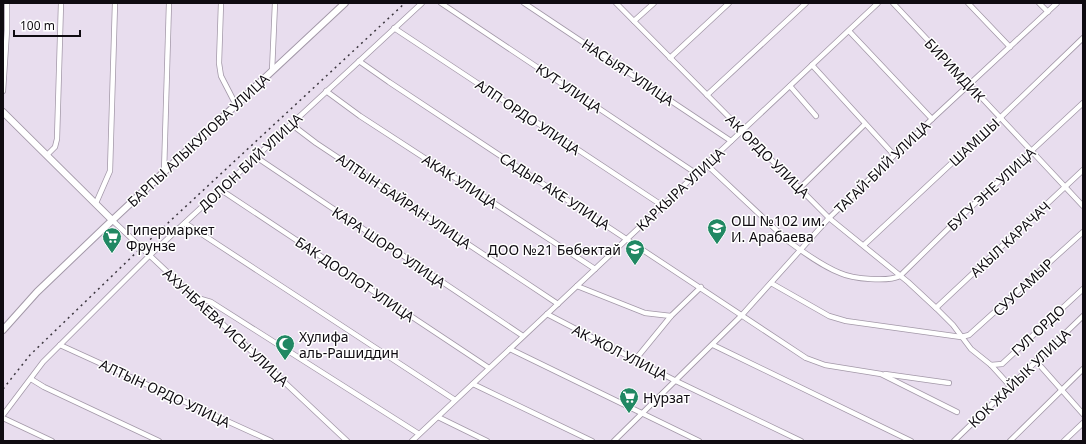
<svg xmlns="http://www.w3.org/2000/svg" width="1086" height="444" font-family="'Noto Sans',sans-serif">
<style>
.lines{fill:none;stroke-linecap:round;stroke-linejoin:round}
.minor-casing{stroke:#a398a8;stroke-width:6}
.major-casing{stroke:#a398a8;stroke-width:8}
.minor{stroke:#fff;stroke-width:4.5}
.major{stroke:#fff;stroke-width:6}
.rail{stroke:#3b363e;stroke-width:1.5;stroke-dasharray:2 4;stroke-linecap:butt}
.labels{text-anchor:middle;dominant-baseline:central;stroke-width:3;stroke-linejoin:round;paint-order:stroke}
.street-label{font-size:14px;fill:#0f0b11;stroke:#fff}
.poi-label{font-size:14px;fill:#0f0b11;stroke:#fff;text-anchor:start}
</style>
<rect width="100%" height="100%" fill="#e8ddee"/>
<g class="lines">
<defs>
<g id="minor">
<path d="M221,3L219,63L221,76L236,105"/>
<path d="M441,3L697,174"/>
<path d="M524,3L731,141"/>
<path d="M616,3L829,218L908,282L936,308L953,325L971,349L991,365L1010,386"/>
<path d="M893,3L1083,206"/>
<path d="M968,3L1010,47"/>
<path d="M1039,3L1048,12"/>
<path d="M634,21L654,3"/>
<path d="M394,28L663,206"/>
<path d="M849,31L932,119"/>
<path d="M670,58L729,3"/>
<path d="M359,61L389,82L806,358L825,365L881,374L957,412"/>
<path d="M812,65L894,155"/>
<path d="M272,71L275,3"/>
<path d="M790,86L816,116"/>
<path d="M3,91L7,30V3"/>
<path d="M326,91L360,116L595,269"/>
<path d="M707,95L806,3"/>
<path d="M291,124L316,143L558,304"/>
<path d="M47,155L55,147L57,139L61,3"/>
<path d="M256,157L523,336"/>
<path d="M706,164L788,241C803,252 822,266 840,273C853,279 888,282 900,276L958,219L1083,103"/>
<path d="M164,172L169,3"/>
<path d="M800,188L865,124"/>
<path d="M221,190L489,368"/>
<path d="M96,203L110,171L115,3"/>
<path d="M112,220L347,441"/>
<path d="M185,223L455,400"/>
<path d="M864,245L1000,118L1083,38"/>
<path d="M771,283L829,316L846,321L961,337L969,335L1083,232"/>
<path d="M577,286L645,313L671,316"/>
<path d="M194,297L211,302L419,434"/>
<path d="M936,308L1083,170"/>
<path d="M547,314L676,381L801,441"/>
<path d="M60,345L271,441"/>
<path d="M713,345L911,441"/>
<path d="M510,349L699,441"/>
<path d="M635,360L671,316L701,287"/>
<path d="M1036,361L1083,414"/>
<path d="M991,365L1002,364L1083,289"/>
<path d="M885,374L949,383"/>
<path d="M31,379L44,387L159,441"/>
<path d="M473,384L592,441"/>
<path d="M3,415L43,362L149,256L422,3"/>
<path d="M438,417L487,441"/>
<path d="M3,418L52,441"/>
<path d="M412,441L878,3"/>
<path d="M614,441L742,315L829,218L932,119L1057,3"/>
<path d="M954,441L1083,316"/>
<path d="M1010,441L1083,369"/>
<path d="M1064,441L1083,423"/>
</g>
<g id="major">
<path d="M3,112L112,220"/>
<path d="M3,330L37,292L104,228L345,3"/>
</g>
</defs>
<use href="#minor" class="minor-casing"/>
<use href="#major" class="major-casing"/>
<use href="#minor" class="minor"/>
<use href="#major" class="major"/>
<path class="rail" d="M3,389L30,355L141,248L405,3"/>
</g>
<defs>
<symbol id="school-pin" viewBox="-11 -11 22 30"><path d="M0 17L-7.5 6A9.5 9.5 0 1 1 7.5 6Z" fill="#218863" stroke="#fff"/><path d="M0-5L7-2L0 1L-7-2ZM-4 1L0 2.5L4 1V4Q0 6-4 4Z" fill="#fff"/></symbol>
<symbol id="supermarket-pin" viewBox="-11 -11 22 30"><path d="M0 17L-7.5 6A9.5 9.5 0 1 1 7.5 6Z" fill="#218863" stroke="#fff"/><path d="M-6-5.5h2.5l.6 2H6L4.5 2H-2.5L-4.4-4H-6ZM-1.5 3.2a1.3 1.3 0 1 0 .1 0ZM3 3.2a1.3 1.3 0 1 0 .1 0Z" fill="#fff"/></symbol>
<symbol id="mosque-pin" viewBox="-11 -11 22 30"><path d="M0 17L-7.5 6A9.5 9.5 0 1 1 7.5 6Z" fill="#218863" stroke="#fff"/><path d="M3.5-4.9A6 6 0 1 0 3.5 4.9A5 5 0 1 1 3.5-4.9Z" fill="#fff"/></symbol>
</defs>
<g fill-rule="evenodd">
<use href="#school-pin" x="706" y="217" width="22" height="30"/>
<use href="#supermarket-pin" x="101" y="226" width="22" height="30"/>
<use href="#school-pin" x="624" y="238" width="22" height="30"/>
<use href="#mosque-pin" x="274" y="333" width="22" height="30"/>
<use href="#supermarket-pin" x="618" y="386" width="22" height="30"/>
</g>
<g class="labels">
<g class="street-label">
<text transform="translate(955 70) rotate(47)">БИРИМДИК</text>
<text transform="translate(628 72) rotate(34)">НАСЫЯТ УЛИЦА</text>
<text transform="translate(569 88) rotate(34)">КУТ УЛИЦА</text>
<text transform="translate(528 117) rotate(34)">АЛП ОРДО УЛИЦА</text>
<text transform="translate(198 140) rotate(-43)">БАРПЫ АЛЫКУЛОВА УЛИЦА</text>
<text transform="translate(974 142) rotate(-43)">ШАМШЫ</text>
<text transform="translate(768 156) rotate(45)">АК ОРДО УЛИЦА</text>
<text transform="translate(250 162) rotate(-43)">ДОЛОН БИЙ УЛИЦА</text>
<text transform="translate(882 167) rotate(-44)">ТАГАЙ-БИЙ УЛИЦА</text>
<text transform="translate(460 181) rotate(33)">АКАК УЛИЦА</text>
<text transform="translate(680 189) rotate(-43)">КАРКЫРА УЛИЦА</text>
<text transform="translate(991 189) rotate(-43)">БУГУ ЭНЕ УЛИЦА</text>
<text transform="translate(555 191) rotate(33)">САДЫР АКЕ УЛИЦА</text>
<text transform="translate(404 201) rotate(34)">АЛТЫН БАЙРАН УЛИЦА</text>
<text transform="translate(1010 239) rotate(-43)">АКЫЛ КАРАЧАЧ</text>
<text transform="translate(389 247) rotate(34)">КАРА ШОРО УЛИЦА</text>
<text transform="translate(355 279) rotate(34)">БАК ДООЛОТ УЛИЦА</text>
<text transform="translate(1023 287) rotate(-43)">СУУСАМЫР</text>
<text transform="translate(226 327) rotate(43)">АХУНБАЕВА ИСЫ УЛИЦА</text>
<text transform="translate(1038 330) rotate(-43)">ГУЛ ОРДО</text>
<text transform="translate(620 352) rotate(27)">АК ЖОЛ УЛИЦА</text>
<text transform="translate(1019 378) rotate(-44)">КОК ЖАЙЫК УЛИЦА</text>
<text transform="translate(165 393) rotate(25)">АЛТЫН ОРДО УЛИЦА</text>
</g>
<g class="poi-label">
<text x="731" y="220">ОШ №102 им.<tspan x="731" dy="16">И. Арабаева</tspan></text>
<text x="126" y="229">Гипермаркет<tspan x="126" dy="16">Фрунзе</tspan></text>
<text x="621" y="249" text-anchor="end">ДОО №21 Бөбөктай</text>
<text x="299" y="336">Хулифа<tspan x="299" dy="16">аль-Рашиддин</tspan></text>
<text x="643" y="397">Нурзат</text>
</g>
</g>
<rect width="1086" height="444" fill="none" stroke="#0f0b11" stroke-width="8"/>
<path d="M14 30v6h66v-6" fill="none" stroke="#0f0b11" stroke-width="2"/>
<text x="20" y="30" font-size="12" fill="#0f0b11" stroke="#ffffff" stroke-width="3" paint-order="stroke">100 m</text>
</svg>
